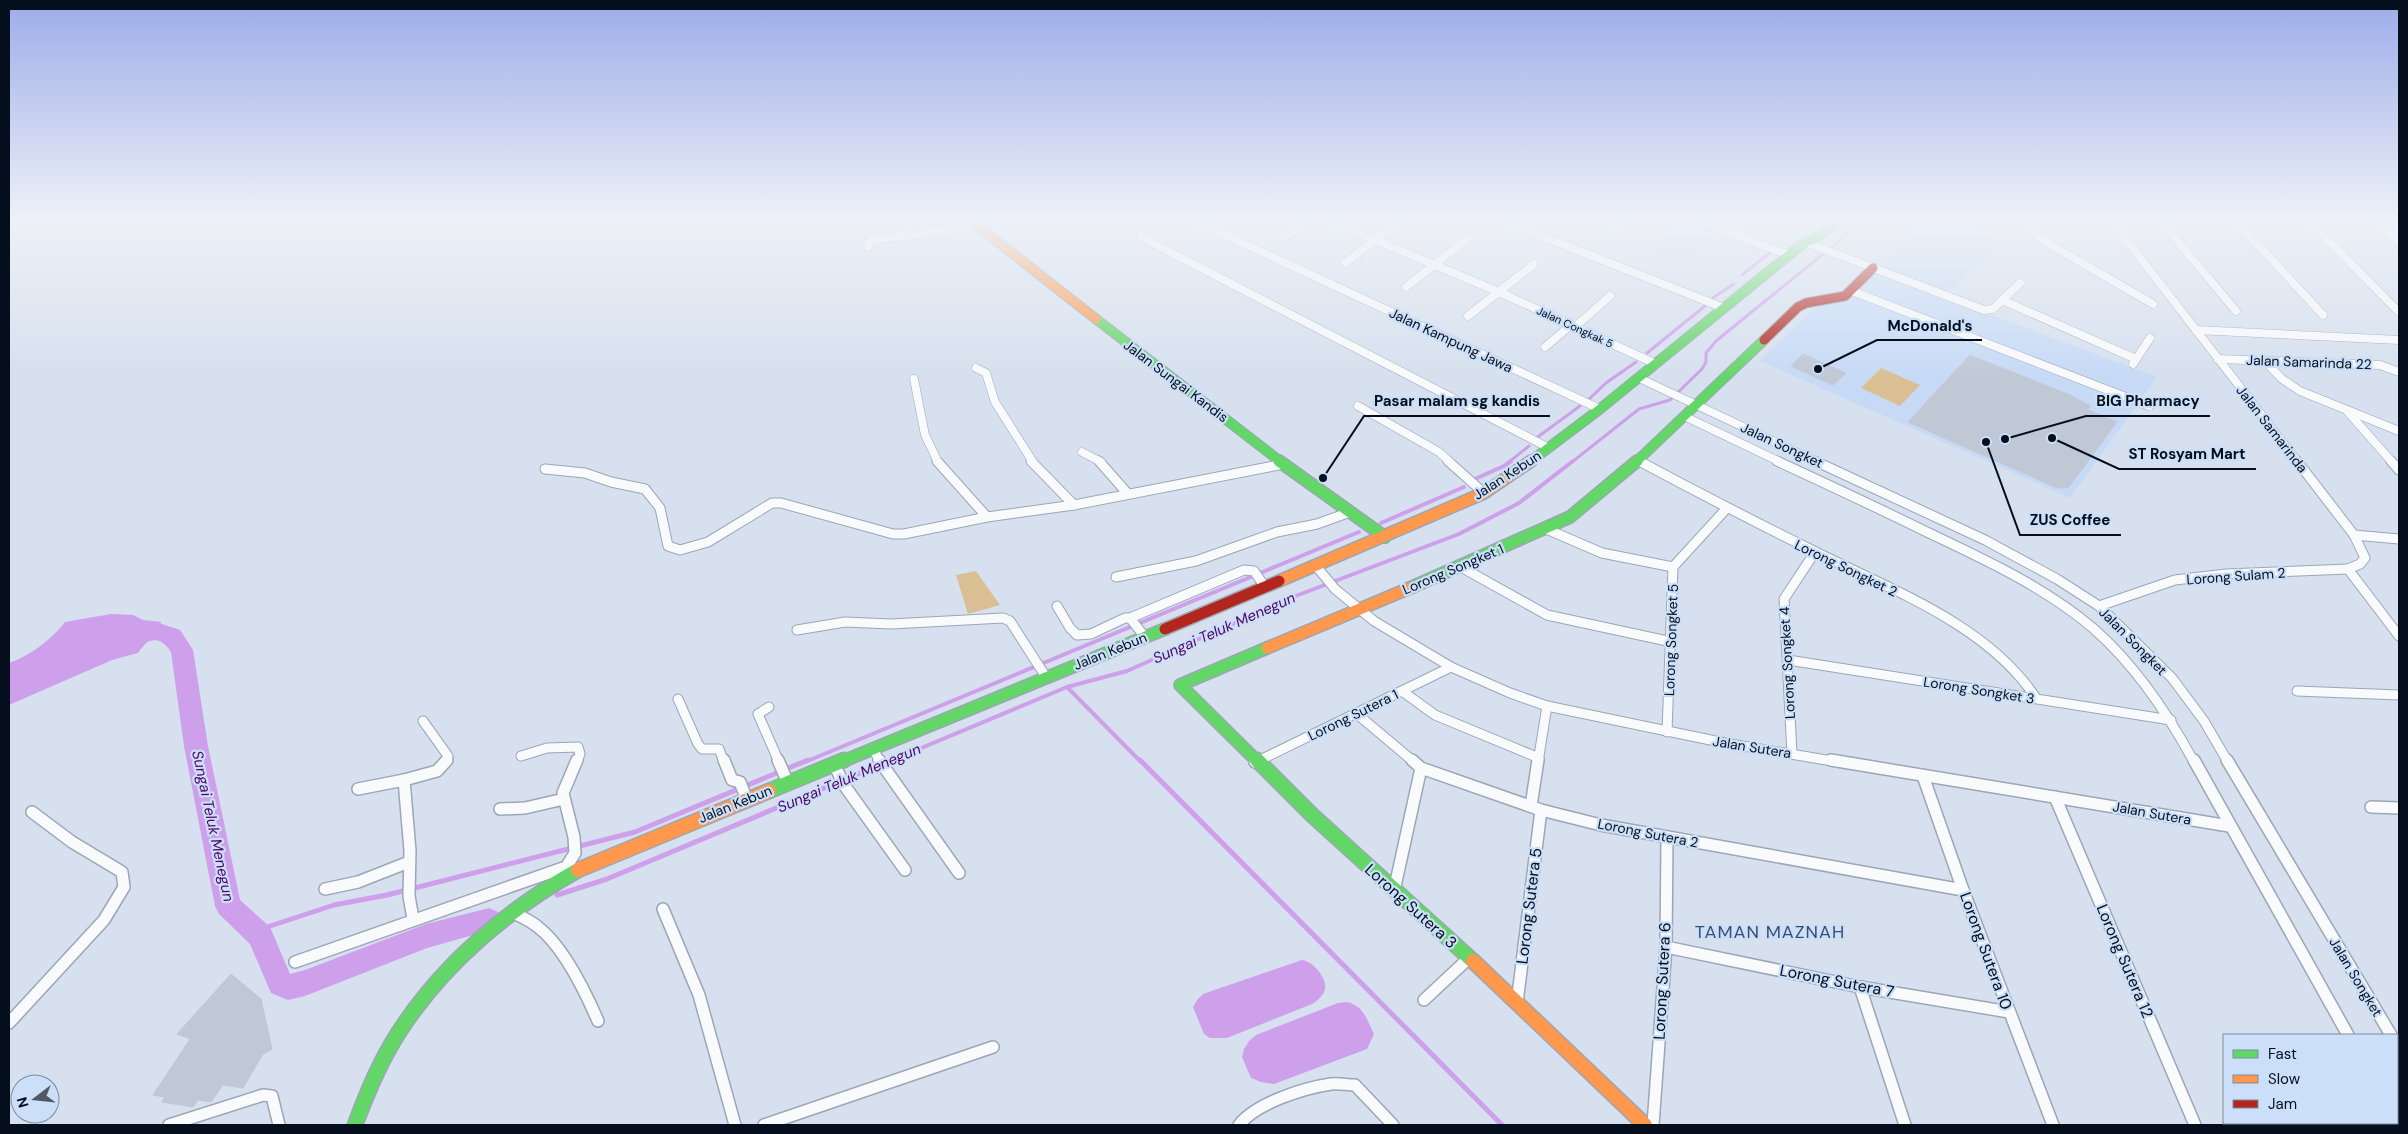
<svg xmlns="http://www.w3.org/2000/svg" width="2408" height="1134" font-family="'DM Sans',sans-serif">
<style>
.built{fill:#c6daf6}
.green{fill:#dabf95}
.water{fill:#ce9fea}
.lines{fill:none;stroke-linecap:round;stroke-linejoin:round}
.stream-far2{stroke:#ce9fea;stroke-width:3}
.stream-far1{stroke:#ce9fea;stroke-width:4}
.stream{stroke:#ce9fea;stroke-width:5}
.river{fill:#ce9fea;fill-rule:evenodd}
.building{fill:#c0c7d5;stroke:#c1c7d6}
.street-far2-casing{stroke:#9ca6b4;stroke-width:9}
.street-far1-casing{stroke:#9ca6b4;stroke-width:11}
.street-casing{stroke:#9ca6b4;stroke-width:14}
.fast-far2-casing{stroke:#9ca6b4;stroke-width:11}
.fast-far1-casing{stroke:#9ca6b4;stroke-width:14}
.fast-casing{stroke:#9ca6b4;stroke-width:17}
.slow-far2-casing{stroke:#9ca6b4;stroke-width:11}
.slow-far1-casing{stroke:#9ca6b4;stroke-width:14}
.slow-casing{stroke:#9ca6b4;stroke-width:17}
.jam-far1-casing{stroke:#9ca6b4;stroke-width:11}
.jam-casing{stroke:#9ca6b4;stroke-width:14}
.street-far2{stroke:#f9fafc;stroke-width:8}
.street-far1{stroke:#f9fafc;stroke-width:9}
.street{stroke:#f9fafc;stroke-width:11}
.fast-far2{stroke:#63d668;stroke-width:9}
.fast-far1{stroke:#63d668;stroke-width:11}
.fast{stroke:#63d668;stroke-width:14}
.slow-far2{stroke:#ff974d;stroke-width:9}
.slow-far1{stroke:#ff974d;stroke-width:11}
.slow{stroke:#ff974d;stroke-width:14}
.jam-far1{stroke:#b3261e;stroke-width:9}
.jam{stroke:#b3261e;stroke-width:11}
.labels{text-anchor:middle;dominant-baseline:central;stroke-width:4.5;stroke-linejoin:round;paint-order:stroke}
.far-street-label{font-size:11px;fill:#040e1c;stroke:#ccdff9}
.street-label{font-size:14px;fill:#040e1c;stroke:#ccdff9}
.water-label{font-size:15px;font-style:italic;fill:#4d0264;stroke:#ccdff9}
.near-street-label{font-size:16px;fill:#040e1c;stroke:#ccdff9}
.near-neighbourhood-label{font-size:18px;letter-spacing:1px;fill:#365074;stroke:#ccdff9}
.leader{fill:none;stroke:#040e1c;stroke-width:2}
.callout-dot{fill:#040e1c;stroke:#ccdff9;stroke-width:2}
.callout-label{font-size:15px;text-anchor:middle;font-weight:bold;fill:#040e1c;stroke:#ccdff9;stroke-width:4.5;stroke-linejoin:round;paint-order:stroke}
</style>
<rect width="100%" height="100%" fill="#d6e0ee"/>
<g class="built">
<path d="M1924,220H1959L2001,244L1943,297L2157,377L2070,498L1760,361L1818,304L1846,299Z"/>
<path d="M1686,221L1720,234L1686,262L1652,248Z"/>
</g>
<g class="green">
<path d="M1881,368L1920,385L1900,406L1861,388Z"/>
<path d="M976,571L1000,605L968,614L956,575Z"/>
</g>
<g class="water">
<path d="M111,614L133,615L143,620L161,622C158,635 145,642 138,653L112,660L9,705V663C30,656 52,639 65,622Z"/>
<path d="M1302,960C1313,961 1327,978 1325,989C1323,996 1318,1000 1312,1004L1227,1038H1210L1204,1034L1193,1007L1197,1000L1203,994Z"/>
<path d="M1347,1002C1364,1006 1367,1020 1374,1034L1367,1049L1274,1084L1261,1082L1251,1078L1242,1057L1244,1049L1249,1041L1256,1035L1338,1003Z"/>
</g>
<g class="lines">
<g class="stream-far2">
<path d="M1833,246L1861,220"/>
<path d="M1742,275L1771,252"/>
<path d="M1711,299L1734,284"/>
<path d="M1647,353L1705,306"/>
<path d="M1588,400L1606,383L1636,362"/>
<path d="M1535,439L1580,406"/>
<path d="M1509,462L1529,446"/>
<path d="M1572,462L1639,409L1670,400L1702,369L1706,362V353L1716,341L1823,254"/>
</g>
<g class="stream-far1">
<path d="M1475,479L1504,466L1511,461"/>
<path d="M1381,523L1464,487"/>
<path d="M1067,687L1141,762"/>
<path d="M805,762L1359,532"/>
<path d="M888,762L1067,687L1127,671L1293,597L1459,534L1519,503L1573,461"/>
</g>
<g class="stream">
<path d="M1140,760L1502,1125"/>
<path d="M557,895L607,879L891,760"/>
<path d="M255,931L334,905L387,895L635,832L808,760"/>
</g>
<path class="river" d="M159,623L180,630L193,650L208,746L240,900L270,927L290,974L305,970L426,924L489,908L498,912L502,920L498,928L427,948L305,996L288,1000L271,993L250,944L219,914L215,906L184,746L171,652C154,627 146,651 124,644L121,638L124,632Z"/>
</g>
<g class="building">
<path d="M1803,354L1846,373L1833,385L1791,366Z"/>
<path d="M1970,355L2070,395L2090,406L2088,410L2117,422L2068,488H2057L1908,422Z"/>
<path d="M231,974L261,999L272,1049L263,1054L243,1088L223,1085L211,1102L198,1100L193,1107L162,1102L165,1097L153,1095L190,1039L177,1034Z"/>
</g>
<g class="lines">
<defs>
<g id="street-far2">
<path d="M1193,220L1600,409"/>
<path d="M1328,220L1499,292L1656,364"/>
<path d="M1501,220L1724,308"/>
<path d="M1696,220L1789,255"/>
<path d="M2026,220L2034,233L2044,241L2153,304"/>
<path d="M2111,220L2298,462"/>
<path d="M2160,220L2236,311"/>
<path d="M2235,220L2323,315"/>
<path d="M2308,220L2399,312"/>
<path d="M2375,220L2399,242"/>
<path d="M1610,231L1626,220"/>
<path d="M1141,237L1549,448"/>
<path d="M1283,238L1310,220"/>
<path d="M1805,242L1984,310L1993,309L2020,283"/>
<path d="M868,247L871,240L979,227"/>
<path d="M1345,263L1402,220"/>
<path d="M1406,287L1467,239"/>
<path d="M1852,291L2149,406"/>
<path d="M2002,300L2136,359"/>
<path d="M1468,316L1534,264"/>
<path d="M1575,327L1610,296"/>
<path d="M2196,330L2399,340"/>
<path d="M1545,347L1571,325"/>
<path d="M2218,359L2380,365L2399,372"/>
<path d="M2265,361L2282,379L2300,391L2399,431"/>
<path d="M2133,364L2150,338"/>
<path d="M976,368L986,373L995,402L1033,462"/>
<path d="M1639,378L1818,462"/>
<path d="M914,379L925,435L938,462"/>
<path d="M1358,406L1439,452L1450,462"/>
<path d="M2348,412L2392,462"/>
<path d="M1684,416L1780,462"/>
<path d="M1082,452L1101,462"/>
<path d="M1638,460L1641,462"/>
</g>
<g id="street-far1">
<path d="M937,461L987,517"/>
<path d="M1031,461L1074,505"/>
<path d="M1099,461L1128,494"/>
<path d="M1448,461L1484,493"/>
<path d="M1639,461C1697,492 1755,522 1814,551C1891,590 1987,624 2036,698"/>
<path d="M1777,461C1829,485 1880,509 1931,534C1988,561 2046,588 2094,629C2136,666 2168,714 2194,762"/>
<path d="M1815,461L1985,540L2057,579L2099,606L2172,678L2204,721L2228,762"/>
<path d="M2297,461L2354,535L2365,558L2360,564L2348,569L2399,636"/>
<path d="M2391,461L2399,470"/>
<path d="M545,469L585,473L611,482L645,489L660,508L668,546L680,550L708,542L772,503H781L893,534H904L987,517L1074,505L1284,464"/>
<path d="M1544,528L1602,553L1673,567"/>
<path d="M2354,535L2399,539"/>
<path d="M1316,566L1335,589L1374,621L1451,667L1510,693L1547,706L1725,743L1838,762"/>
<path d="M1461,567L1547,615L1672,642"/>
<path d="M1116,577L1196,561L1277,532L1317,524L1350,512"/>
<path d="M1057,606L1070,628L1077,635L1091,634L1125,618H1130L1145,637"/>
<path d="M2099,606L2175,580L2226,574L2348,569"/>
<path d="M1130,618L1244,570L1254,571L1265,587"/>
<path d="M797,630L845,622L891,624L1003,618L1010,621L1046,677"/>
<path d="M1788,660L2171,720"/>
<path d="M1402,691L1435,715L1539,758"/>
<path d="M2297,691L2399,695"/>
<path d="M678,699L698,744L702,749H719L724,762"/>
<path d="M769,707L758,714L779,762"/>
<path d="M1357,714L1414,762"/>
<path d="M423,721L448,756L446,762"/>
<path d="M1667,732L1673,567L1727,508"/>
<path d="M873,748L880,762"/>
<path d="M1792,754L1784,599L1815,552"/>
<path d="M521,756L547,748L578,747L580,754L577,762"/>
<path d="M1256,762L1451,667"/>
<path d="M1538,762L1547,706"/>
</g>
<g id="street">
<path d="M724,760L732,780L740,782L747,800"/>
<path d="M778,760L788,783"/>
<path d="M879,760L959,873"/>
<path d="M1412,760L1421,768L1541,810L1601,825L1963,890"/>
<path d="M1831,760L2229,826"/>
<path d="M2194,760L2348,1035"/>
<path d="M2227,760L2391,1035"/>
<path d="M1255,762L1258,760"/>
<path d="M834,764L844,785L905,870"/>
<path d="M1923,776L1963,890L2053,1125"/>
<path d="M358,789L404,780"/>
<path d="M2055,797L2195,1125"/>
<path d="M1531,806L1538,760"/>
<path d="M2371,807L2399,808"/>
<path d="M500,809L525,808L564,799"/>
<path d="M563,872L575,853L574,837L563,793L577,760"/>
<path d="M325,889L358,882L409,862"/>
<path d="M1394,891L1421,768"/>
<path d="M663,909L699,995L735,1125"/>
<path d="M514,913C522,917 531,921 538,927C564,947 585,991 598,1021"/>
<path d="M413,919L409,896L410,851L404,780L437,771L447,760"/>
<path d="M1666,947L1860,987L2009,1012"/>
<path d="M295,962L563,868"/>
<path d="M1860,987L1905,1125"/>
<path d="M1424,1000L1469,958"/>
<path d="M1517,1003L1541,810"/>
<path d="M9,1023L104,920L124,887L122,872L72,842L32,812"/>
<path d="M2397,1046L2399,1050"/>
<path d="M2397,1118L2399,1122"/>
<path d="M169,1125L263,1095L272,1096L279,1125"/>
<path d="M764,1125L993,1047"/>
<path d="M1239,1125C1256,1103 1304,1088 1331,1084C1339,1083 1347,1085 1355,1085L1393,1125"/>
<path d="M1653,1125L1666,947L1667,837"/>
</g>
<g id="fast-far2">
<path d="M1096,319L1281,462"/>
<path d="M1535,458L1600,409L1805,242L1815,239L1840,220"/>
<path d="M1636,462L1764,340"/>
</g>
<g id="fast-far1">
<path d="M1279,461L1385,537"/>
<path d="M1410,588L1570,517L1637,461"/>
<path d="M841,762L1165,629"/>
<path d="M1258,762L1180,685L1267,648"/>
</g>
<g id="fast">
<path d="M1257,760L1312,815L1473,961"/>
<path d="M769,791L844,760"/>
<path d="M355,1125C367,1093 380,1061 399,1032C443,964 508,909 578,870"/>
</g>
<g id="slow-far2">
<path d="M970,220L1096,319"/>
<path d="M1529,462L1535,458"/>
</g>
<g id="slow-far1">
<path d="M1279,581L1484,493L1531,461"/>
<path d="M1267,648L1410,588"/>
</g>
<g id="slow">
<path d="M578,870L769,791"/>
<path d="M1473,961L1645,1125"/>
</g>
<path id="jam-far1" d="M1764,340L1798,307L1806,303L1845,296L1873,268"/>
<path id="jam" d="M1165,629L1279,581"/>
</defs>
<use href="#street-far2" class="street-far2-casing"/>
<use href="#street-far1" class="street-far1-casing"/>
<use href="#street" class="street-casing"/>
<use href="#fast-far2" class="fast-far2-casing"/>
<use href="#fast-far1" class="fast-far1-casing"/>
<use href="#fast" class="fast-casing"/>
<use href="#slow-far2" class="slow-far2-casing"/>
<use href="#slow-far1" class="slow-far1-casing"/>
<use href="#slow" class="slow-casing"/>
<use href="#jam-far1" class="jam-far1-casing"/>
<use href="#jam" class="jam-casing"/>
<use href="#street-far2" class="street-far2"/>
<use href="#street-far1" class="street-far1"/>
<use href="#street" class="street"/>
<use href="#fast-far2" class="fast-far2"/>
<use href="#fast-far1" class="fast-far1"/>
<use href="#fast" class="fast"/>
<use href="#slow-far2" class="slow-far2"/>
<use href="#slow-far1" class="slow-far1"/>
<use href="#slow" class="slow"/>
<use href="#jam-far1" class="jam-far1"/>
<use href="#jam" class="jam"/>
</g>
<linearGradient id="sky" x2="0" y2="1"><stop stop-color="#9dace9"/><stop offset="0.58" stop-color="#edf1f7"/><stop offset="1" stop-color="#edf1f7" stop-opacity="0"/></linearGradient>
<rect width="2408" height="379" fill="url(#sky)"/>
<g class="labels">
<g class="far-street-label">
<text transform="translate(1575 327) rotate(25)">Jalan Congkak 5</text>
</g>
<g class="street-label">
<text transform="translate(1451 340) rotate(25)">Jalan Kampung Jawa</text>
<text transform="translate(2309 362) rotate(2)">Jalan Samarinda 22</text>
<text transform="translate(1176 381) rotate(37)">Jalan Sungai Kandis</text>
<text transform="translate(2272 429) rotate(52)">Jalan Samarinda</text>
<text transform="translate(1782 445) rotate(25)">Jalan Songket</text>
<text transform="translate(1507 475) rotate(-33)">Jalan Kebun</text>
<text transform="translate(1846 568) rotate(26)">Lorong Songket 2</text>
<text transform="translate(1453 569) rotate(-23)">Lorong Songket 1</text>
<text transform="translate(2236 576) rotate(-4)">Lorong Sulam 2</text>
<text transform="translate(1671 640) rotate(-88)">Lorong Songket 5</text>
<text transform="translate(2133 641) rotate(45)">Jalan Songket</text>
<text transform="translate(1110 651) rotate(-22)">Jalan Kebun</text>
<text transform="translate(1787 663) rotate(-93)">Lorong Songket 4</text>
<text transform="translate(1979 690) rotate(9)">Lorong Songket 3</text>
<text transform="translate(1353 715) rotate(-26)">Lorong Sutera 1</text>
<text transform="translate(1752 747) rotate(9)">Jalan Sutera</text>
<text transform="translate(735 804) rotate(-22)">Jalan Kebun</text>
<text transform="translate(2152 813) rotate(10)">Jalan Sutera</text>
<text transform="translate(1648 833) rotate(11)">Lorong Sutera 2</text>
<text transform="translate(2356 977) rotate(59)">Jalan Songket</text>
</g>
<g class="water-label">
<text transform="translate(1224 628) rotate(-24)">Sungai Teluk Menegun</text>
<text transform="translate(849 778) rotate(-23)">Sungai Teluk Menegun</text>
<text transform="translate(213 826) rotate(78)">Sungai Teluk Menegun</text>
</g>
<g class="near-street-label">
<text transform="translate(1411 906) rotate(42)">Lorong Sutera 3</text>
<text transform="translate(1529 906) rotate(-83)">Lorong Sutera 5</text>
<text transform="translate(1986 951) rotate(70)">Lorong Sutera 10</text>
<text transform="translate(2125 961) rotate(67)">Lorong Sutera 12</text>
<text transform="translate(1662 981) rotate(-87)">Lorong Sutera 6</text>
<text transform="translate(1837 981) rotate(11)">Lorong Sutera 7</text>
</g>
<g class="near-neighbourhood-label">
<text x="1770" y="932">TAMAN MAZNAH</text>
</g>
</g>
<path class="leader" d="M1818 369L1877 340H1982M2005 439L2086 416H2210M1323 478L1364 416H1550M2052 438L2119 469H2256M1986 442L2020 535H2121"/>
<g class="callout-dot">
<circle cx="1818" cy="369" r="5"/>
<circle cx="2005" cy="439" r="5"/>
<circle cx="1323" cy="478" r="5"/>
<circle cx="2052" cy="438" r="5"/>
<circle cx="1986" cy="442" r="5"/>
</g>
<g class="callout-label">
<text x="1930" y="331">McDonald's</text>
<text x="2148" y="406">BIG Pharmacy</text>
<text x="1457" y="406">Pasar malam sg kandis</text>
<text x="2187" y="459">ST Rosyam Mart</text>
<text x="2070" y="525">ZUS Coffee</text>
</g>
<rect width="2408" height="1134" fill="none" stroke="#040e1c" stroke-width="20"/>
<rect x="2223" y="1034" width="175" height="90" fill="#ccdff9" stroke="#7c8ba1"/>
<rect x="2233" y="1050" width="25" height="8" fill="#63d668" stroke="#7c8ba1"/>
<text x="2268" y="1059" font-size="15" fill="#040e1c">Fast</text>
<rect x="2233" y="1075" width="25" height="8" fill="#ff974d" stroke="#7c8ba1"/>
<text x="2268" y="1084" font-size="15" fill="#040e1c">Slow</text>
<rect x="2233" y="1100" width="25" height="8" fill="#b3261e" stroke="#7c8ba1"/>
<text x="2268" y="1109" font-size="15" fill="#040e1c">Jam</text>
<g transform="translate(35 1099) rotate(254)"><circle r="24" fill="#ccdff9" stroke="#7c8ba1"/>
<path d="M0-4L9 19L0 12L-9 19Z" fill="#4e5866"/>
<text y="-8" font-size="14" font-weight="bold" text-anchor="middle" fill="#040e1c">N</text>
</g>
</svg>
